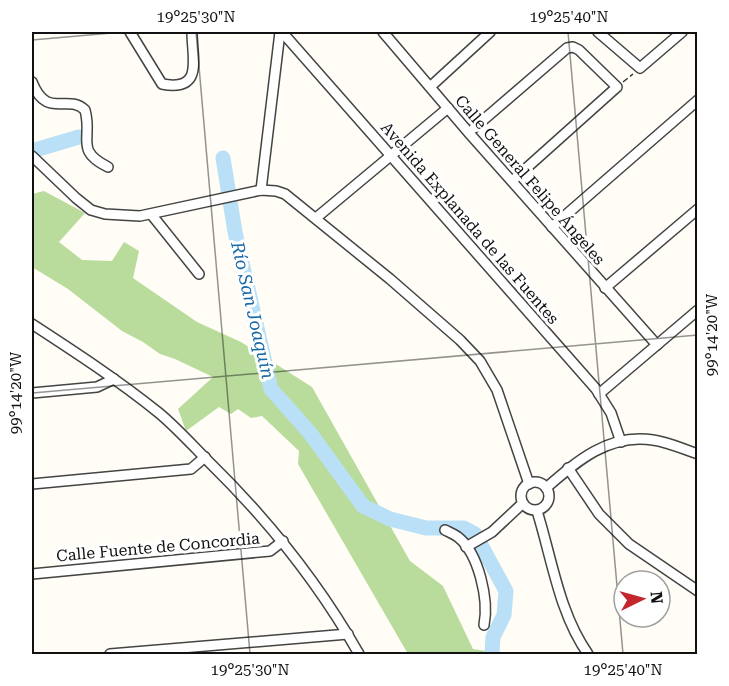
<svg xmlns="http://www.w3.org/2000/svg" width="729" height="686" font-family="'Roboto Serif',serif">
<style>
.forest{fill:#b9dc9c}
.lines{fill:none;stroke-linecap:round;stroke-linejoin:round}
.river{stroke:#b9e0f7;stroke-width:15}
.street-casing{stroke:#444;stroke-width:12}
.path{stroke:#333;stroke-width:1.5;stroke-dasharray:6 3;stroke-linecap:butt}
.street{stroke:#fff;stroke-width:9}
.ticks{fill:none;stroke:#111;stroke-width:1.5;stroke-opacity:0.45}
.labels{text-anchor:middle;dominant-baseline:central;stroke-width:6;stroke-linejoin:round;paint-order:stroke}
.street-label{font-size:16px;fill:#111;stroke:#fff}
.water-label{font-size:18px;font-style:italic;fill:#1768a6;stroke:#fff}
.neatline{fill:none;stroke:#111;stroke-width:2}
.ticks-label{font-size:15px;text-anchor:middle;fill:#111}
</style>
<rect width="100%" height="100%" fill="#fffdf5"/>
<path class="forest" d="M44,191L85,213L59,242L82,260L112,261L124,242L139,251L133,278L197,322L241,342L312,387L410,561L443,586L473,649L492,652L493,654H408L298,464L299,451L262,416L251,418L238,409L231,414L219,407L186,431L178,409L213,377L175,359L160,354L143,342L122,331L68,289L32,267V194Z"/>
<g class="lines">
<g class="river">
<path d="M35,150L79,137"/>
<path d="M223,158L235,232L271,389L310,433L363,506L390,519L426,528H464L475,534L506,591L504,615L493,637L492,654"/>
</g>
<defs>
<g id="street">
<path d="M130,32L162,84C204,92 192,59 192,32"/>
<path d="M282,32L596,389L611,413L621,442"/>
<path d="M383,32L469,133L657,345"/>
<path d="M598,32L640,68L682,32"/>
<path d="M32,82C47,120 67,93 85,110C93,139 74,150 108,167"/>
<path d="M430,87L490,32"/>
<path d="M474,128L567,48L573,47L579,50L617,87L512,181"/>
<path d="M32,156L76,198L91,210L105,214L140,216L261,190L276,191L285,194L390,279L460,340L480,361L497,390L529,484"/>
<path d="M261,190L280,32"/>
<path d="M151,214L199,274"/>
<path d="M316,218L448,108"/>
<path d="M552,227L698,100"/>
<path d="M605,288L698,209"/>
<path d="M32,324C75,352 118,380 159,413C177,428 194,447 211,464C270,522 318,582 359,654"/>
<path d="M32,393L97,387L114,379"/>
<path d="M599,394L698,310"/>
<path d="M568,468L599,514L629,544L698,591"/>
<circle cx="535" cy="496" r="14"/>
<path d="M32,484L191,469L205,457"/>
<path d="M546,488C577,461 609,433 653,440C668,442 683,449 698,454"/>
<path d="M537,511C552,559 559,613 588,654"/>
<path d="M445,530C449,532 454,534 458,537C479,554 489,600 484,625"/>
<path d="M466,547L492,532L523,503"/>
<path d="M32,574L270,551L283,541"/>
<path d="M110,654L348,634"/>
</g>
</defs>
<use href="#street" class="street-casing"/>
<path class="path" d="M623,82L633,74"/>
<use href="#street" class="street"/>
</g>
<path class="ticks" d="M196,32L250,654M568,32L623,654M32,40L123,32M32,393L698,335"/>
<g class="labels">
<g class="street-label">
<text transform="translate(530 180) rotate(49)">Calle General Felipe Ángeles</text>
<text transform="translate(470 223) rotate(49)">Avenida Explanada de las Fuentes</text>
<text transform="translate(158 547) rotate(-5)">Calle Fuente de Concordia</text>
</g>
<g class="water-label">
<text transform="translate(253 310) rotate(77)">Río San Joaquín</text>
</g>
</g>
<rect width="729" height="686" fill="none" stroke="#ffffff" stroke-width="66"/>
<g transform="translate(642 599) rotate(85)"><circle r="28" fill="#ffffff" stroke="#a0a0a0" stroke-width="1.5"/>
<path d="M0-4.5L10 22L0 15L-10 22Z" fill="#c4262e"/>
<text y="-9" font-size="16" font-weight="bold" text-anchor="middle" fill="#111111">N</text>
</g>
<rect x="33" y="33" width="663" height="620" class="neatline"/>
<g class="ticks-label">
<text x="196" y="22">19°25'30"N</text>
<text x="569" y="22">19°25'40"N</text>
<text transform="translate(712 335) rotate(-90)" y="5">99°14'20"W</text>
<text transform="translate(16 393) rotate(-90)" y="5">99°14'20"W</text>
<text x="250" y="675">19°25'30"N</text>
<text x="623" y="675">19°25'40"N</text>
</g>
</svg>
